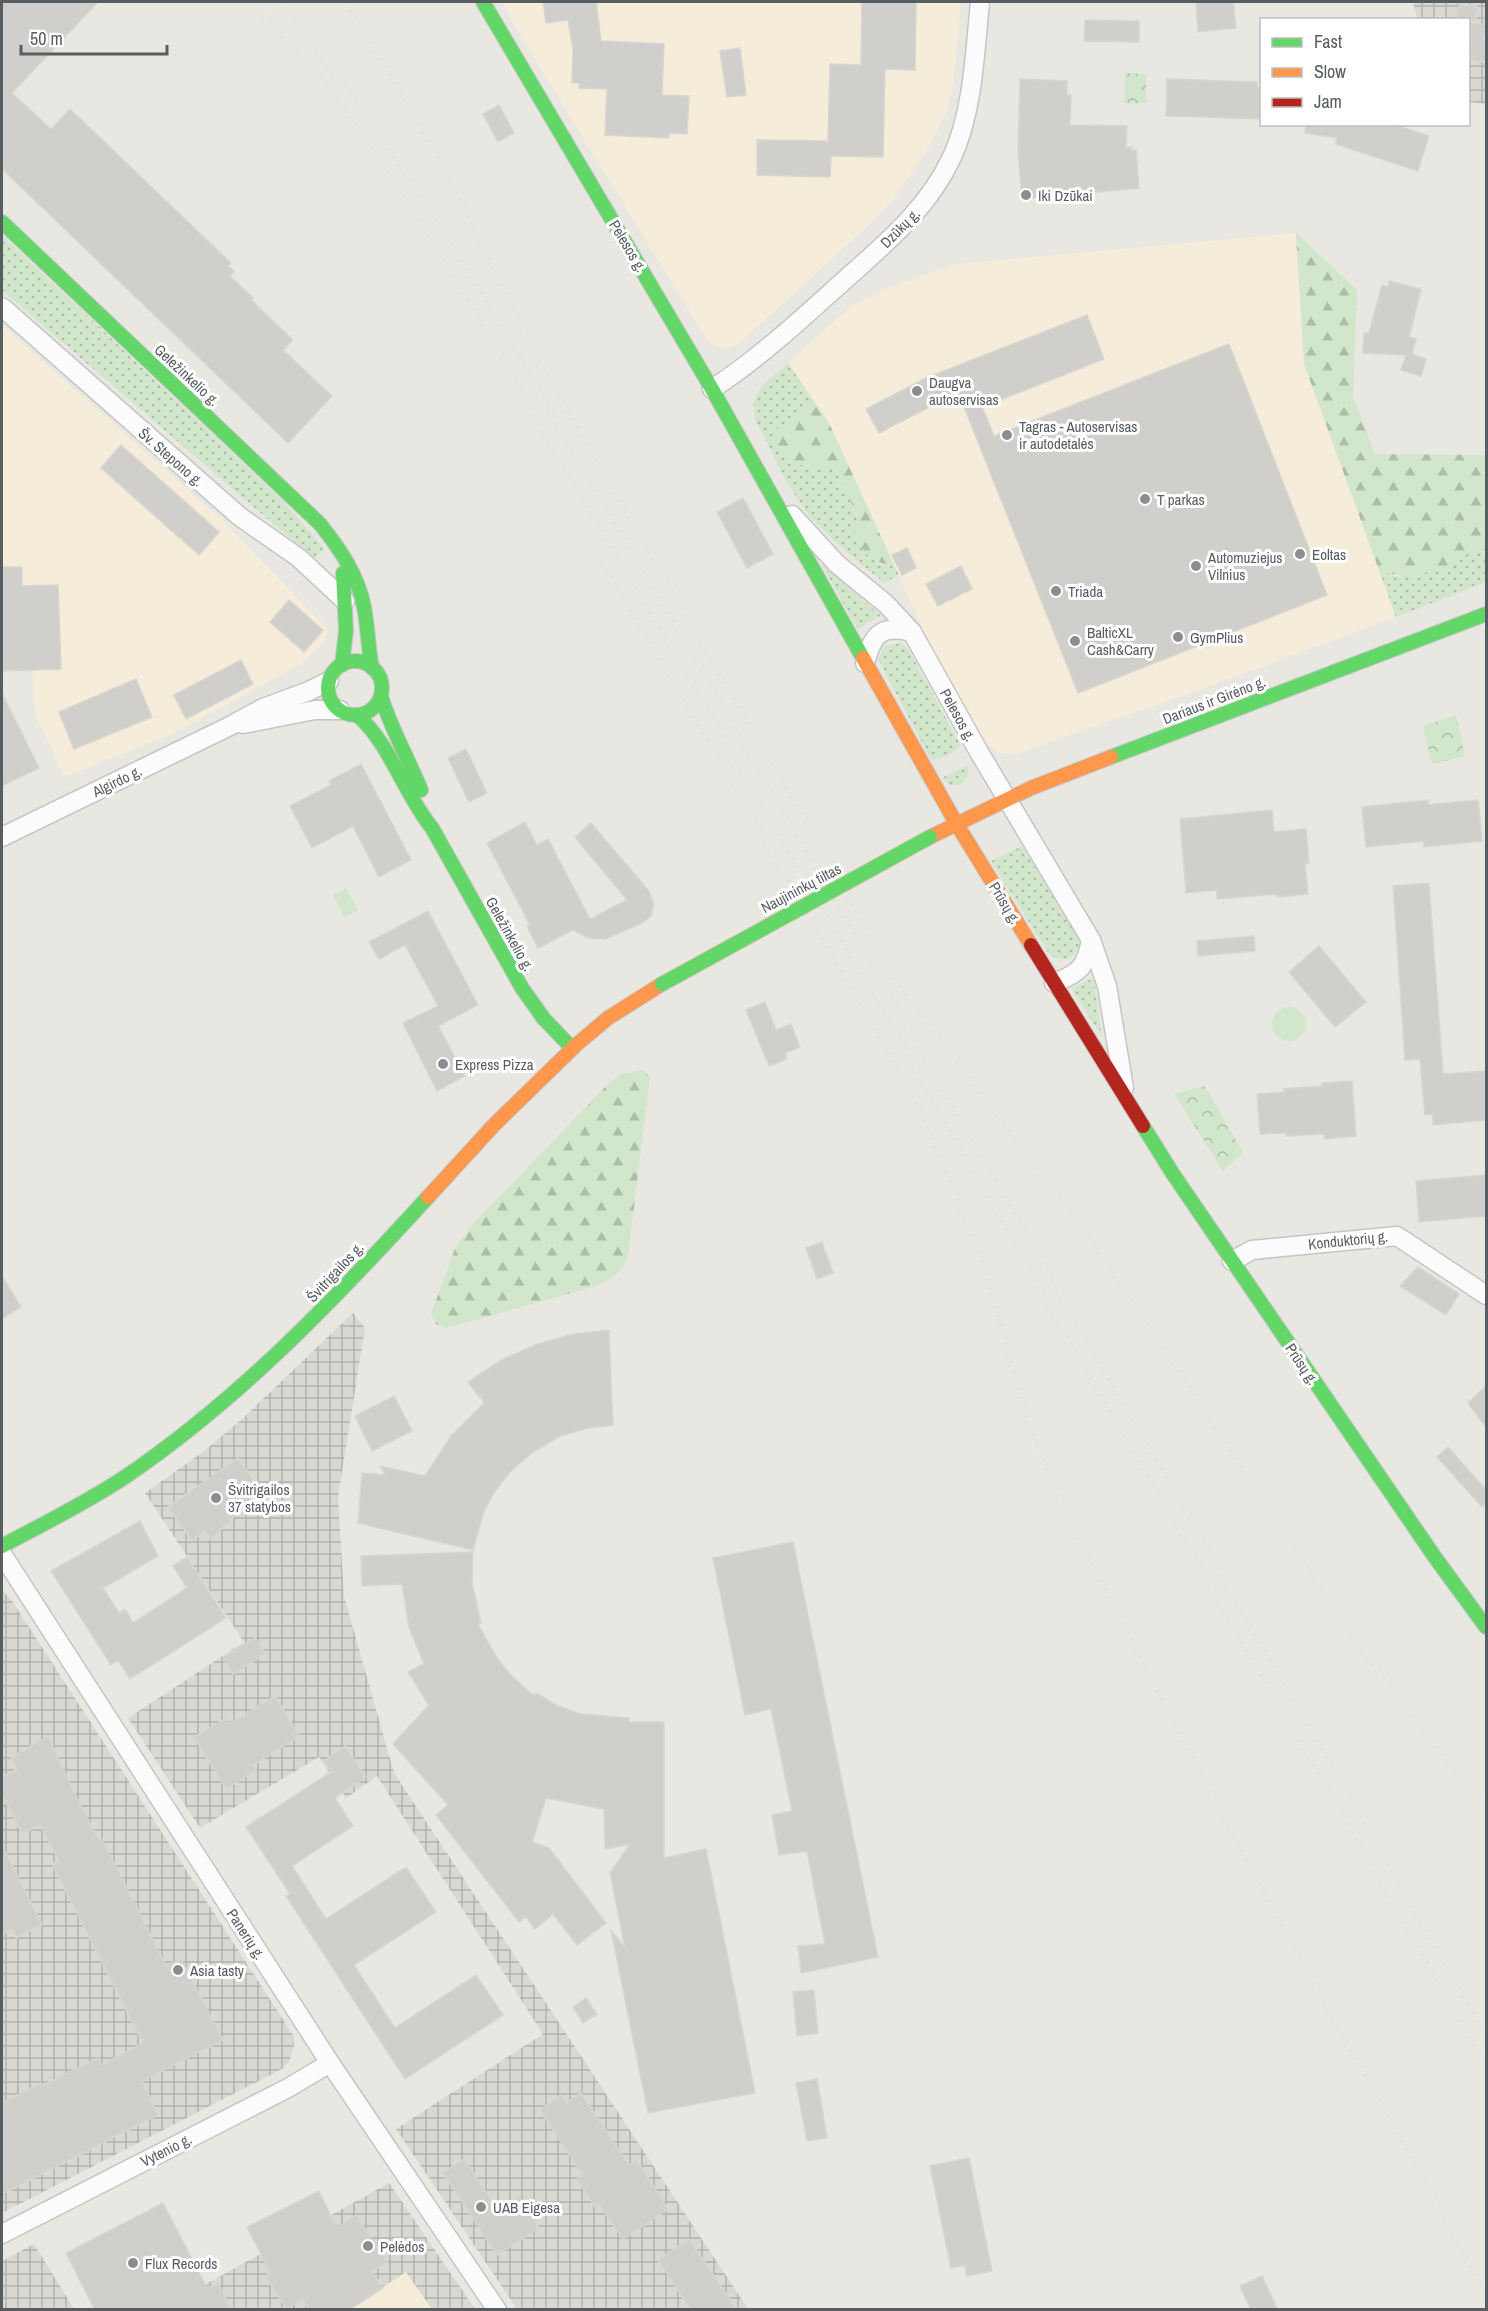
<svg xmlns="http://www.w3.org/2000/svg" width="1488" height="2311" font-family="'Archivo Narrow',sans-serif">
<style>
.commercial{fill:#f5ecd9}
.industrial{fill:url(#industrial-grid)}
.grass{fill:url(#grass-dots)}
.forest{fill:url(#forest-firs)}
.park{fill:url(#park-crowns)}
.garden{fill:#d1e6cb}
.building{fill:#d0cfcc;stroke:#d8d6d1;stroke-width:1.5}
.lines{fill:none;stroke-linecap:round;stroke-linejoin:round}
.street-casing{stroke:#c5c5c5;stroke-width:21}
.fast-casing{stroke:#c6c6c6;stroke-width:16}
.slow-casing{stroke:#c6c6c6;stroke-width:16}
.jam-casing{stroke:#c6c6c6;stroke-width:16}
.street{stroke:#fcfbfb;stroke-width:18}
.fast{stroke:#63d668;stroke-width:14}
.slow{stroke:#ff974d;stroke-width:14}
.jam{stroke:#b3261e;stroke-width:14}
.rail{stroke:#e1e1e0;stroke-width:4.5;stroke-dasharray:1.5 8;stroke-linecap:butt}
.fast-bridge-casing{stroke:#d2c5ae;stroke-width:16;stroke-linecap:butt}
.fast-bridge{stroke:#63d668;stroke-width:14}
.poi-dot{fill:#8b8d8e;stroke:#fff;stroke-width:2}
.labels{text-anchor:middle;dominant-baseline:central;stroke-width:6;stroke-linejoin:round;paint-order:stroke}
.poi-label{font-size:15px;fill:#585d61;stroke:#fff;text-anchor:start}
.street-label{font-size:15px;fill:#585d61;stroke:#fff}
</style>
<defs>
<pattern id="industrial-grid" width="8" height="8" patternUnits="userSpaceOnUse" patternTransform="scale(1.5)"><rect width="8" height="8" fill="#dad8d3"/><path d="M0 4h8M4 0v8" fill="none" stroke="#b4b2af"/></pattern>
<pattern id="grass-dots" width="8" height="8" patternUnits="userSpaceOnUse" patternTransform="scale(1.5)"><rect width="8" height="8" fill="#d1e6cb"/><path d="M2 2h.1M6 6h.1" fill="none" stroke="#acbea8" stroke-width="1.8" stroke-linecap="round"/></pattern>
<pattern id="forest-firs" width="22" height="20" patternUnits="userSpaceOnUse" patternTransform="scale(1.5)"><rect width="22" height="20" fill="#d1e6cb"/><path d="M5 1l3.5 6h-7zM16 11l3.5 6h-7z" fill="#acbea8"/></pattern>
<pattern id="park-crowns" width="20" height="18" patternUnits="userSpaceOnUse" patternTransform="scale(1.5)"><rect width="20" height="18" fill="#d1e6cb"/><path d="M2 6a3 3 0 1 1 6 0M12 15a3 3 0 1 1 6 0" fill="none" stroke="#acbea8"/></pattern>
</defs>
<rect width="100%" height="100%" fill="#e9e7e2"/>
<g class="commercial">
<path d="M502,2H961L954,79L948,107L932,142L895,198L867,227L736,346L727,349L711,345L707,340L525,43Z"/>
<path d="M1296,233L1305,364L1396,617L1213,685L1016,754L1000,753L984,742L978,735L928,640L829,423L788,363L850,307L887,288L955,264Z"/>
<path d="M2,325L221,519L328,629L324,643L301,664L172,734L64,777L35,713L30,635L2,634Z"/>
<path d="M406,2272L432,2309L349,2310Z"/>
</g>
<g class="industrial">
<path d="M1413,2H1486V104L1469,102L1468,20L1417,19Z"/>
<path d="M353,1313L365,1328L338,1497L344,1596L394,1773L748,2309H517L396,2129L543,2034L377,1776L346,1798L319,1757L200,1828L128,1718L244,1642L145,1493L203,1452L242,1419Z"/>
<path d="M2,1590L12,1601L293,2035L294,2045L289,2062L282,2069L2,2213Z"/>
<path d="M389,2183L475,2309H432L406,2272L349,2309L151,2310L215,2279Z"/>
<path d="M34,2244L74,2309H2V2261Z"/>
</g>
<g class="grass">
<path d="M2,235L285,503L325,549L313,558L2,290Z"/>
<path d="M788,363L811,397L798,415L775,430L799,465L833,467L840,478L878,564L894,565L899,575L884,583C859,562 832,541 811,517C788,490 774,455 757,424C745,393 767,382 788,363Z"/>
<path d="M1486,548V582L1396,617L1379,570L1399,577L1451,564L1470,551Z"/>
<path d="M821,563L880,615V617L868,622L858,630Z"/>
<path d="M901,643L909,650L961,746L947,756L931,760L878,659L885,646Z"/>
<path d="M968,765V776L960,785H950L942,778Z"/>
<path d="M1022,846L1079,938C1080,948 1076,954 1068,959L1055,958L1049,954L991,861Z"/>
<path d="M1091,979L1094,980L1102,1037L1071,988Z"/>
</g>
<g class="forest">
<path d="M1296,233L1357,290L1353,397L1375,454L1486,455V548C1470,551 1466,555 1452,563C1427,578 1406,579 1379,570L1304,364Z"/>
<path d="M811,397L829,423L894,565C867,563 863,551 853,528L858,517L840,478L833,467L791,464L773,437L775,430L798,415Z"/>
<path d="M643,1070L650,1077L628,1256C619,1276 611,1279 593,1287L446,1328L436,1324L431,1314L456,1246L474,1223L610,1082L623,1074Z"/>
</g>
<g class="park">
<path d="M1125,73L1146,74V103H1125Z"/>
<path d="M1456,715L1465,756L1432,764L1423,726Z"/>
<path d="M1205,1086L1243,1152L1223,1171L1174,1094Z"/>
</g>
<g class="garden">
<path d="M346,888L358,910L344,917L333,895Z"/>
<circle cx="1289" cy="1024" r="17"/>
</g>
<g class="building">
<path d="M2,2H98L12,93L51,129L70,109L231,263L228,266L234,271L230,276L253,298L251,300L293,340L283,350L332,396L288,443L2,169Z"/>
<path d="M543,2H596L601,41L664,44L662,95L689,96L687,134L669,133V138L605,135L607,89L579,88V83H572L573,50L568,20L546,23Z"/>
<path d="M862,2H916L915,70L885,69L883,157L831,156L830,177L757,175V140L828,141L830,64L861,65Z"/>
<path d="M1196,2H1233L1236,28L1198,32Z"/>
<path d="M1459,4L1477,6L1475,20H1457Z"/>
<path d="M1085,20L1139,21V42L1084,41Z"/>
<path d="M1468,22L1486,25L1483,42L1486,43V62L1469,60L1472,43L1468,42Z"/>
<path d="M740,48L746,95L727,97L720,51Z"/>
<path d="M1020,79L1067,81V95H1071L1070,125L1127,126L1126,148L1132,147V151L1136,150L1139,188L1022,199L1018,152Z"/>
<path d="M1167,79L1257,82V87L1262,88V119L1166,116Z"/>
<path d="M499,105L514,133L498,142L483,114Z"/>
<path d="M1306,124H1393L1429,136L1418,171L1335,144L1337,138L1305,133Z"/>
<path d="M1389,281L1421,289L1409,337L1416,339L1412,354L1426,359L1421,376L1401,370L1406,355L1363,353L1364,333H1369L1382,285L1388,287Z"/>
<path d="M1087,315L1104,359L982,407L994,436L1229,344L1327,595L1078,693L959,394L939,402L879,433L866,409L926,378Z"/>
<path d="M121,445L219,532L199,555L101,468Z"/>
<path d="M743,498L773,554L747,568L717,512Z"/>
<path d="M907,548L916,568L902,575L892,555Z"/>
<path d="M961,566L972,589L938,606L926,584Z"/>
<path d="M2,567H22V586L58,585L61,669L2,671Z"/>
<path d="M289,600L323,630L304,652L270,622Z"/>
<path d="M241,660L253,684L186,719L174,695Z"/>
<path d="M136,679L152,717L74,749L59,712Z"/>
<path d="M2,693L39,768L2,786Z"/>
<path d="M466,749L487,793L469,802L448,758Z"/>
<path d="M361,764L411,860L379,877L353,826L312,848L290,806L331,785L329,781Z"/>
<path d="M1428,800V805L1478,800L1482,841L1424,847V841L1366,847L1362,807Z"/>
<path d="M1272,810L1274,832L1306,829L1309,863H1305L1308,894L1277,897V894L1217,899V890L1186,893L1180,819Z"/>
<path d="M525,822L537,845L548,839L590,919L627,900L575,837L591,823L649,891L654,905L651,915L644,922L605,939L588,938L573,930L538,948L527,926L530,925L487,843Z"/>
<path d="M1429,883L1443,1074L1486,1071V1120L1433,1125V1114L1425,1115L1420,1059L1405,1060L1393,886Z"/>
<path d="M428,911L478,1005L438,1026L465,1076L437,1091L403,1023L438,1006L405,945L379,959L369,942Z"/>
<path d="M1254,936L1255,951L1198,956L1197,941Z"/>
<path d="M1319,946L1366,1002L1335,1027L1289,972Z"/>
<path d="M765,1002L776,1030L791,1024L800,1047L785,1053L787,1059L769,1066L746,1010Z"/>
<path d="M1352,1081L1356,1136L1325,1139L1324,1134L1286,1136V1133L1260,1134L1257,1094L1284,1092V1089L1322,1086V1083Z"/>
<path d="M1486,1175V1216L1419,1222L1416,1181Z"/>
<path d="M822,1242L833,1273L817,1279L806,1248Z"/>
<path d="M1418,1267L1459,1294L1446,1315L1400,1286Z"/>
<path d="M2,1276L21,1307L2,1319Z"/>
<path d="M609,1330L613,1425L589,1428L560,1436L533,1452L511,1471L495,1491L484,1511L473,1550L358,1523L362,1473L385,1475L380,1466L425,1476L451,1436L484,1403L481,1398L484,1394L479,1397L468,1382L503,1359L535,1345L573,1334Z"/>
<path d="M1486,1386V1427L1468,1403Z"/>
<path d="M394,1396L412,1431L372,1451L355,1416Z"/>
<path d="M1448,1447L1486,1490V1503L1482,1507L1437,1457Z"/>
<path d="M238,1458L260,1490L211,1540L205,1531L192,1541L168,1507Z"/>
<path d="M140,1521L158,1556L103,1588L119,1613L125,1609L133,1623L187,1588L173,1566L187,1557L226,1618L130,1679L118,1660L111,1665L51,1571Z"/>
<path d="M793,1542L878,1957L801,1973L798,1946L825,1944L807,1851L779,1855L772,1815L792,1811L771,1709L745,1715L713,1558Z"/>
<path d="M473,1552L472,1583L481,1623L478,1624L497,1658L511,1675L534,1696L536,1693L558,1706L581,1714L629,1718V1722H664V1858L706,1849L755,2093L648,2113L611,1930L625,1948L610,1873L630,1844L605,1849L604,1809L546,1798L532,1842L549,1848L606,1923L577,1945L553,1914L535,1929L526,1917L519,1922L436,1815L448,1805L393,1744L429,1705L408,1672L424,1664L409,1627L402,1584L362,1586L361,1556Z"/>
<path d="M255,1638L265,1654L233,1674L223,1657Z"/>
<path d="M275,1696L299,1736L253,1765L256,1770L226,1789L194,1737L226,1718L229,1724Z"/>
<path d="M48,1736L78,1801L99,1840L102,1839L166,1966L181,1959L223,2040L142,2081L158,2115L2,2194V2103L41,2083L42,2086L98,2058L101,2065L143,2043L52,1864L59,1861L40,1825L22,1834L2,1794V1777L17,1769L11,1758Z"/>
<path d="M345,1746L366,1777L335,1798L353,1826L292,1866L326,1919L406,1867L436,1912L354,1965L395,2028L476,1975L503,2015L405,2079L286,1896L290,1894L246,1827L331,1772L324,1761Z"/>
<path d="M2,1845L42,1925L16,1938L12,1929L2,1935Z"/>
<path d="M814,1990L818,2033L797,2036L793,1992Z"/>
<path d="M586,1998L597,2014L583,2023L573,2007Z"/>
<path d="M817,2079L827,2138L807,2141L796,2083Z"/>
<path d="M581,2093L629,2165L637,2160L668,2209L623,2239L599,2204L595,2207L577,2179L583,2175L540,2110L561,2095L566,2103Z"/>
<path d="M969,2158L992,2271L967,2276L965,2265L951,2268L930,2166Z"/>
<path d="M464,2159L498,2210L519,2196L539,2228L497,2255L443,2173Z"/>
<path d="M319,2191L337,2228L356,2215L387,2262L372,2272L383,2288L349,2310H309L302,2299L287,2309L265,2276L270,2272L247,2227Z"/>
<path d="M163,2203L207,2288L218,2283L231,2310H95L66,2253Z"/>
<path d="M689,2239L737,2310H691L658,2260Z"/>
<path d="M1262,2276L1278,2310H1251L1240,2286Z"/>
</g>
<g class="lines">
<defs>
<g id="street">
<path d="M2,307L239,516L299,558L345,601"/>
<path d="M712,389C758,359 798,322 838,286C881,247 927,211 952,157C973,112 975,51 980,2"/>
<path d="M792,515L837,564L886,604L912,632L979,752L1091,940L1107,986L1124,1088"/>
<path d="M865,663C873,634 881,624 912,632"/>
<path d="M243,724L315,710H340"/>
<path d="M2,837L232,725L263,708L309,691L329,681"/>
<path d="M1054,983C1080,973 1086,967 1091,940"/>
<path d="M1232,1261L1252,1250L1397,1236L1486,1295"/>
<path d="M2,1554L330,2063L497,2310"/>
<path d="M2,2234L288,2088L330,2063"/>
</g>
<g id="fast">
<path d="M483,2L712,389L863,658"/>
<path d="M2,222L320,524C340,549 358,575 364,607C368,627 368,648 372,668"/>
<circle cx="355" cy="688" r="27"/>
<path d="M342,665L346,631L343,573"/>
<path d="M381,696C391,729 408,758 421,790"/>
<path d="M357,715C390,743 404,794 432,828L522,988L544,1019L572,1048"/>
<path d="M1111,757L1486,614"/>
<path d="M1143,1126L1173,1174L1434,1556L1486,1627"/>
<path d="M2,1546C43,1524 86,1503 125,1477C240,1399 335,1299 428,1197"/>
</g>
<g id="slow">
<path d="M863,658L956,823L1031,945"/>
<path d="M930,837L1031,788L1111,757"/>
<path d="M428,1197L494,1125L576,1045L608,1018L662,984"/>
</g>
<path id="jam" d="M1031,945L1143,1126"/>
</defs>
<use href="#street" class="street-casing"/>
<use href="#fast" class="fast-casing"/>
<use href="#slow" class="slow-casing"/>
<use href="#jam" class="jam-casing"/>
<use href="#street" class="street"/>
<use href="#fast" class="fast"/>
<use href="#slow" class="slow"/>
<use href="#jam" class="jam"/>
<g class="rail">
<path d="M250,2L318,75L368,140L434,243L908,1055L1013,1243L1486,2066"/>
<path d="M283,2L428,206L514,349L817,870L1486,2036"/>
<path d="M344,2C386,66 426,134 461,202C487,254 511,307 537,358L902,989L1058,1196L1121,1285L1262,1496L1359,1647L1442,1755L1486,1805"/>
<path d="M602,560L874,1028L922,1115L980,1255L1028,1420L1058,1495L1167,1710L1265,1895L1486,2292"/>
</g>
<defs>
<path id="fast-bridge" d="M662,984L930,837"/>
</defs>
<use href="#fast-bridge" class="fast-bridge-casing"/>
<use href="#fast-bridge" class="fast-bridge"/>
</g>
<g class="poi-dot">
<circle cx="1026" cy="195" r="6"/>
<circle cx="917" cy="391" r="6"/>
<circle cx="1007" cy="435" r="6"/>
<circle cx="1145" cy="499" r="6"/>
<circle cx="1300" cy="554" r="6"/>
<circle cx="1196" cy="566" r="6"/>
<circle cx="1056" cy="591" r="6"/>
<circle cx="1178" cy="637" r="6"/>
<circle cx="1075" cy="641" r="6"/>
<circle cx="443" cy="1064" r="6"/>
<circle cx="216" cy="1498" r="6"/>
<circle cx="178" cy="1970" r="6"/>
<circle cx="481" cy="2207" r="6"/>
<circle cx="368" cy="2246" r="6"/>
<circle cx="133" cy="2263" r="6"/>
</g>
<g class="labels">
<g class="poi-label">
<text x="1038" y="195">Iki Dzūkai</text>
<text x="929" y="382">Daugva<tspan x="929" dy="17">autoservisas</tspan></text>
<text x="1019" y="426">Tagras - Autoservisas<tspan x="1019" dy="17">ir autodetalės</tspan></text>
<text x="1157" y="499">T parkas</text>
<text x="1312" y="554">Eoltas</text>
<text x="1208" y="557">Automuziejus<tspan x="1208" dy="17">Vilnius</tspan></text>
<text x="1068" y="591">Triada</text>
<text x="1087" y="632">BalticXL<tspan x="1087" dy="17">Cash&amp;Carry</tspan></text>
<text x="1190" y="637">GymPlius</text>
<text x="455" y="1064">Express Pizza</text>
<text x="228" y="1489">Švitrigailos<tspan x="228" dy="17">37 statybos</tspan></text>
<text x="190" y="1970">Asia tasty</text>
<text x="493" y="2207">UAB Eigesa</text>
<text x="380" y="2246">Pelėdos</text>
<text x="145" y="2263">Flux Records</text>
</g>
<g class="street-label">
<text transform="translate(900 228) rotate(-45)">Dzūkų g.</text>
<text transform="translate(628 246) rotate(59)">Pelesos g.</text>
<text transform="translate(187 375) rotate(43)">Geležinkelio g.</text>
<text transform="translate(171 457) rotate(41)">Šv. Stepono g.</text>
<text transform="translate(1214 700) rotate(-21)">Dariaus ir Girėno g.</text>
<text transform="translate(958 715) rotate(61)">Pelesos g.</text>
<text transform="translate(117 781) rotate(-26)">Algirdo g.</text>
<text transform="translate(801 888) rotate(-28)">Naujininkų tiltas</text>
<text transform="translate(1005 903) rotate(59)">Prūsų g.</text>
<text transform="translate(510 934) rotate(61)">Geležinkelio g.</text>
<text transform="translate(1348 1240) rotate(-6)">Konduktorių g.</text>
<text transform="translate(335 1272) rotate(-47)">Švitrigailos g.</text>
<text transform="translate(1302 1364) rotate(56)">Prūsų g.</text>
<text transform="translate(246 1934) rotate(57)">Panerių g.</text>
<text transform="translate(166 2150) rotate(-27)">Vytenio g.</text>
</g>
</g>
<rect width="1488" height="2311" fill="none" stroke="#585d61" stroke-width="6"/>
<rect x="1260" y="18" width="210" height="108" fill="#ffffff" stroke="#bcbec0" stroke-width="1.5"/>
<rect x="1272" y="38" width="30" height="9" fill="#63d668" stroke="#bcbec0" stroke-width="1.5"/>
<text x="1314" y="48" font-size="18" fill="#585d61">Fast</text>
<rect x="1272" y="68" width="30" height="9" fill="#ff974d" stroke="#bcbec0" stroke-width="1.5"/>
<text x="1314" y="78" font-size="18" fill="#585d61">Slow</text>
<rect x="1272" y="98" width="30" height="9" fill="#b3261e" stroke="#bcbec0" stroke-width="1.5"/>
<text x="1314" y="108" font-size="18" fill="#585d61">Jam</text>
<path d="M21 45v9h146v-9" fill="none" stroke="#585d61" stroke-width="3"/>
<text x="30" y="45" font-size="18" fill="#585d61" stroke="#ffffff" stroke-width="4.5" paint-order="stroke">50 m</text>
</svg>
